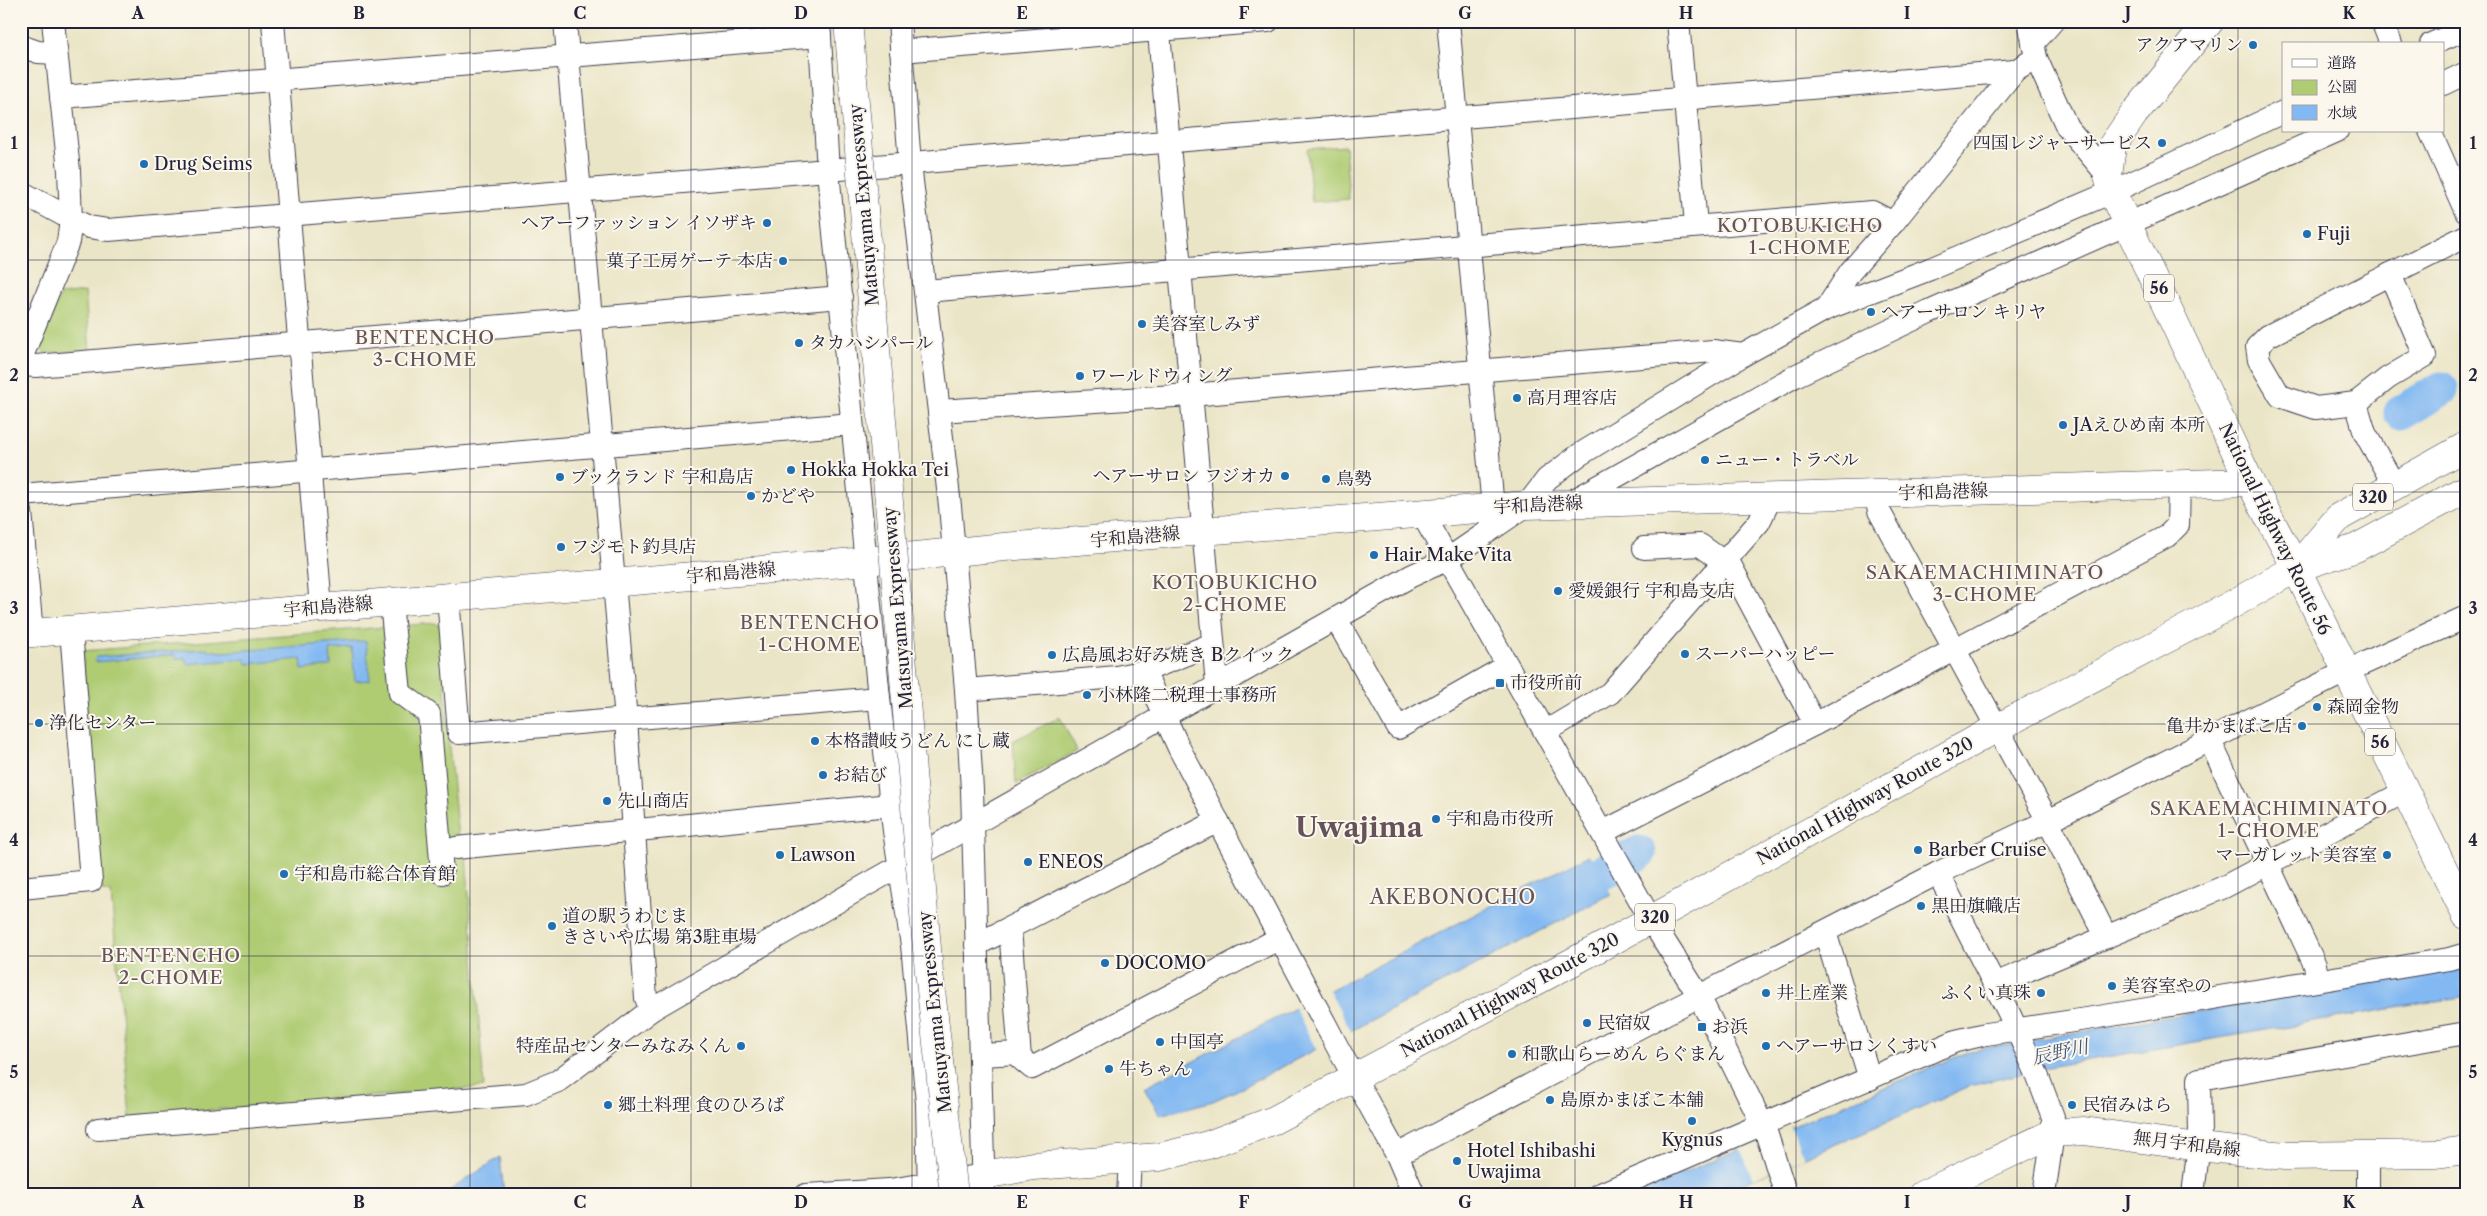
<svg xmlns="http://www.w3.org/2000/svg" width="2487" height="1216" font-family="'Libre Caslon Text','Noto Serif JP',serif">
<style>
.green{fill:#afcc73;stroke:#687757}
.water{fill:#83b9f2;stroke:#526e96}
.pier{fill:#ebe5c7}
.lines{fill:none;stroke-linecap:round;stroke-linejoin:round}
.river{stroke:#83b9f2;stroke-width:35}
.minor-casing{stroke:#403f50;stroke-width:24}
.major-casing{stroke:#403f50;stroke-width:29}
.highway-casing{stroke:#403f50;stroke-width:29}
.minor{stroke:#fff;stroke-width:22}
.major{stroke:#fff;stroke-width:28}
.highway{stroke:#fff;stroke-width:28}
.highway-bridge-casing{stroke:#403f50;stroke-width:29;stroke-linecap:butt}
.highway-bridge{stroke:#fff;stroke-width:28}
.grid{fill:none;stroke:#22223b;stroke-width:1;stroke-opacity:0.55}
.poi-dot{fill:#1f6fb2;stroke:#fbf7ec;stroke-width:2}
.labels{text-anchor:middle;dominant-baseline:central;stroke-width:4;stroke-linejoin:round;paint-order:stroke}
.shield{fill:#fbf7ec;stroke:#636270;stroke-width:1}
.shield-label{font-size:16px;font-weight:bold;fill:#22223b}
.poi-label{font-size:18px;fill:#22223b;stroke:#fbf7ec;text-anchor:start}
.street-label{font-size:18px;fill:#22223b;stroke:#fbf7ec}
.neighbourhood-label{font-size:19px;letter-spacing:1px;fill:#655359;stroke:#fbf7ec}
.water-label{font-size:19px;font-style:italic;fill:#44577b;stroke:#fbf7ec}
.quarter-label{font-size:20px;letter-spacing:1px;fill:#655359;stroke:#fbf7ec}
.town-label{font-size:28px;font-weight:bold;fill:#655359;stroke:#fbf7ec}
.neatline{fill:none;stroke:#22223b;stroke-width:2}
.grid-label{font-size:16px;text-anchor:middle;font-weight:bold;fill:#22223b}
</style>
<rect width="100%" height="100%" fill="#fbf7ec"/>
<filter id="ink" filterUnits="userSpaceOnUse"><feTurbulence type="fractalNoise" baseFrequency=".02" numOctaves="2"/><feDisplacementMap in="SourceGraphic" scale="10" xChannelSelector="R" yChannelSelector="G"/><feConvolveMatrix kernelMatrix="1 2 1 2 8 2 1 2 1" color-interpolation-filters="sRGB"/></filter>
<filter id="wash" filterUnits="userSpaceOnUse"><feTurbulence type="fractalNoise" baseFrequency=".0096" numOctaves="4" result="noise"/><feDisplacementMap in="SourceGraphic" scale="20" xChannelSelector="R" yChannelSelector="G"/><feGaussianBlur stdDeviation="1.12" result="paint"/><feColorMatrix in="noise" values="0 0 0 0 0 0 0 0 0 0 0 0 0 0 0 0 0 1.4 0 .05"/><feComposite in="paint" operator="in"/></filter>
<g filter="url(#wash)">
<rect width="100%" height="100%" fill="#ebe5c7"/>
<g class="green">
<path d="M1345,146L1349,199L1312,202L1307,149Z"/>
<path d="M85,292L90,351L45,353L39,348L60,295Z"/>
<path d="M436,623L441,628L449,746L458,838L466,856L484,1087L130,1117L111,893L102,891L82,651Z"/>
<path d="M1060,717L1077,751L1016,784L1013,741Z"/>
</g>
<g class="water">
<path d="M366,641L370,680L355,681L352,648L330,650L331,666L302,670L301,659L247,664L245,659L187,664L185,658L176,659L175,655L95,662L96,657L203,649L222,652Z"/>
<path d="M1589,855L1611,894L1244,1087L1213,1101L1160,1115L1144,1087Z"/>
<path d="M2463,966L2466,973V996L2048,1067L1970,1086L1717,1195H1631L1970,1051Z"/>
<path d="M500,1157L504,1195H443Z"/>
</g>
<g class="pier">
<path d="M1591,854L1613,893L1611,894L1589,855Z"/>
<path d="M1328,988L1352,1033L1317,1051L1294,1006Z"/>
<path d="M1790,1125L1804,1158L1753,1179L1739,1146Z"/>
</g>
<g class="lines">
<g class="river">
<path d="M2401,413L2441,389"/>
<path d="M1558,896L1639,853"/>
</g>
</g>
</g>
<g filter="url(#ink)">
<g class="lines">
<defs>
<g id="minor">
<path d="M53,21L69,171L71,219L89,227L108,230L2015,71L2036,58"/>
<path d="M273,21L321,608"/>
<path d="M565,21L626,720L646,998L651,1010"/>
<path d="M819,21L828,171L879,698L894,831L912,945L927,1103L929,1195"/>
<path d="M899,21L910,164L950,506L966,690L972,790L984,1195"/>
<path d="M1158,21L1217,685"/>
<path d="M1448,21L1493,508"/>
<path d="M1678,21L1696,225"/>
<path d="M2029,21L2036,58L2067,127L2108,176"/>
<path d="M2382,21L2391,44"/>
<path d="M2033,44L2053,21"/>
<path d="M2431,44L2466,29"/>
<path d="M21,46L38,52L56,53"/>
<path d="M901,51L1268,21"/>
<path d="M2443,84L2466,73"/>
<path d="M61,97L820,36"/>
<path d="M2430,131L2466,212"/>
<path d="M21,192L71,219L68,242L21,359"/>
<path d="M925,291L1872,212L1893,223"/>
<path d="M1826,309L1850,272L1893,223L2015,71"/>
<path d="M21,365L36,366L841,297"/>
<path d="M2356,403L2388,378L2425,356L2390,274"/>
<path d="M939,411L1190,395L1713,351L1743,355"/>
<path d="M2394,485L2365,433L2356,403L2316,408L2280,396L2259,360L2257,347L2268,336L2466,236"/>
<path d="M1875,494L1879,511L2048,821L2106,936"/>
<path d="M21,495L852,424"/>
<path d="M1569,503L1797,375L1929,312L2337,131"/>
<path d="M21,512L32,633"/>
<path d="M1421,512L1651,920L1699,996L1766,1132L1786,1195"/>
<path d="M1644,548L1700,545L1724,562"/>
<path d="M1727,559L1815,724"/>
<path d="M448,597L459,733L879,698"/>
<path d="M391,602L400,693L429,714L442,873"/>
<path d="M1336,619L1398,728L1507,666"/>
<path d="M1144,671L1179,748L1338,1048L1397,1155L1414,1195"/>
<path d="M966,690L1117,677L1144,671L1213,644"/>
<path d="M1545,732L1610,693L1759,522L1771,497"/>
<path d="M2210,741L2315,965L2318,980"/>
<path d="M1603,832L1815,724L2167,536L2178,525L2179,484"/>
<path d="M456,848L890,805"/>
<path d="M1938,873L2008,1011L2036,1072L2053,1117V1133L2044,1195"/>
<path d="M21,888L91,881L71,630"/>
<path d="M1010,928L1020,1058L1032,1068L1280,938"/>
<path d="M1825,932L1870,1079"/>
<path d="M976,945L1218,821"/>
<path d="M1995,984L2224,887L2404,792"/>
<path d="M980,1055L1019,1053"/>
<path d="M98,1129L526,1094L558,1081L651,1010L854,892L1411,576L1448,559L1527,505L1547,479L1579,455L1743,355L1826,309L1930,269L2112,192L2283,112"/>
<path d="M1397,1155L1678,1007L1938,873L2048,821L2345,672L2466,617"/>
<path d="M2368,1155V1195"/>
<path d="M806,1195L889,1190L984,1175"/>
<path d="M1128,1195L1130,1161"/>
<path d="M1598,1195L1956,1041L1986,1034L2093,1018L2449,959L2466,954"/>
<path d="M2193,1195L2200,1135L2199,1079L2466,1033"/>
</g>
<g id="major">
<path d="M21,634L866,561L1004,547L1527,505L2250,482"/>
<path d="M1922,1195L2053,1133L2084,1131L2199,1147L2285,1156L2437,1154L2466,1150"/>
</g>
<g id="highway">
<path d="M2210,21L2134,114L2112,146L2108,176L2112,192L2250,482L2296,568L2466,915"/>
<path d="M2296,568L2339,517L2466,446"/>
<path d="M984,1175L1033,1166L1160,1157L1208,1145L1274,1120L1612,941L1997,728L2233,604L2296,568L2356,548L2466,489"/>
</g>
</defs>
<use href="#minor" class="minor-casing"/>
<use href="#major" class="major-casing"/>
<use href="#highway" class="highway-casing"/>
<use href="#minor" class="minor"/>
<use href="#major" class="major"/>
<use href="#highway" class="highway"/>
<defs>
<path id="highway-bridge" d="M848,21L929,972L954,1195"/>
</defs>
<use href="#highway-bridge" class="highway-bridge-casing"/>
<use href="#highway-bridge" class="highway-bridge"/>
</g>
</g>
<path class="grid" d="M249,21V1195M470,21V1195M691,21V1195M912,21V1195M1133,21V1195M1354,21V1195M1575,21V1195M1796,21V1195M2017,21V1195M2238,21V1195M21,260H2466M21,492H2466M21,724H2466M21,956H2466"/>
<g class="poi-dot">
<circle cx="2253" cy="45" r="5"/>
<circle cx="2162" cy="143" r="5"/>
<circle cx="144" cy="164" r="5"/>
<circle cx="767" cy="223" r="5"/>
<circle cx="2307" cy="234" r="5"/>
<circle cx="783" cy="261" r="5"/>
<circle cx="1871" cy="312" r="5"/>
<circle cx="1142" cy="324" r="5"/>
<circle cx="799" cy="343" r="5"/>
<circle cx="1080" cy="376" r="5"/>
<circle cx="1517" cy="398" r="5"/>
<circle cx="2063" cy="425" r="5"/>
<circle cx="1705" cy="460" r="5"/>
<circle cx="791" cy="470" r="5"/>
<circle cx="1285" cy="476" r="5"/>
<circle cx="560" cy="477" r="5"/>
<circle cx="1326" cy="479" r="5"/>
<circle cx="751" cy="496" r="5"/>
<circle cx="561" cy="547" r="5"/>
<circle cx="1374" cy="555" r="5"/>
<circle cx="1558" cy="591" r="5"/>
<circle cx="1685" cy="654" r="5"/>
<circle cx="1052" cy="655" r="5"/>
<rect x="1495" y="678" width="10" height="10" rx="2.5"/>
<circle cx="1087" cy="695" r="5"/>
<circle cx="2317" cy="707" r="5"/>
<circle cx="39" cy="723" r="5"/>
<circle cx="2302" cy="726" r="5"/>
<circle cx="815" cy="741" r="5"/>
<circle cx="823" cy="775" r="5"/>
<circle cx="607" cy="801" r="5"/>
<circle cx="1436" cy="819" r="5"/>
<circle cx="1918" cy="850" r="5"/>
<circle cx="780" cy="855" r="5"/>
<circle cx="2387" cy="855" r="5"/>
<circle cx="1028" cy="862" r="5"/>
<circle cx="284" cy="874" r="5"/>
<circle cx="1921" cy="906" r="5"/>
<circle cx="552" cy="926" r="5"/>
<circle cx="1105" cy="963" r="5"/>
<circle cx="2112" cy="986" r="5"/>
<circle cx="1766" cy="993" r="5"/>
<circle cx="2041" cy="993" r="5"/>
<circle cx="1587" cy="1023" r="5"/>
<rect x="1697" y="1022" width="10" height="10" rx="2.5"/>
<circle cx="1160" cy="1042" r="5"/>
<circle cx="741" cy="1046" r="5"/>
<circle cx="1766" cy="1046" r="5"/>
<circle cx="1512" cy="1054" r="5"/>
<circle cx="1109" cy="1069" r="5"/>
<circle cx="1550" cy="1100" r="5"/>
<circle cx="608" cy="1105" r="5"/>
<circle cx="2072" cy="1105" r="5"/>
<circle cx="1692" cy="1121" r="5"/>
<circle cx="1457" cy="1161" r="5"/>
</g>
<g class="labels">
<g class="shield">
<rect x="2144" y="274.5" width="30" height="27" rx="4"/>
<rect x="2353" y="483.5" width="40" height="27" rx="4"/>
<rect x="2365" y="728.5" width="30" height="27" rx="4"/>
<rect x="1635" y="903.5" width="40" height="27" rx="4"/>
</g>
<g class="shield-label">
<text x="2159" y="288">56</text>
<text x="2373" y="497">320</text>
<text x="2380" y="742">56</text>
<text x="1655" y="917">320</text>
</g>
<g class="poi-label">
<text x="2243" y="45" text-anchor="end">アクアマリン</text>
<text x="2152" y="143" text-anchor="end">四国レジャーサービス</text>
<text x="154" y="164">Drug Seims</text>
<text x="757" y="223" text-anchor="end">ヘアーファッション イソザキ</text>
<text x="2317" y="234">Fuji</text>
<text x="773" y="261" text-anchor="end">菓子工房ゲーテ 本店</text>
<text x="1881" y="312">ヘアーサロン キリヤ</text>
<text x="1152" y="324">美容室しみず</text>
<text x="809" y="343">タカハシパール</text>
<text x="1090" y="376">ワールドウィング</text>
<text x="1527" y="398">高月理容店</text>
<text x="2073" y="425">JAえひめ南 本所</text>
<text x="1715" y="460">ニュー・トラベル</text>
<text x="801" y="470">Hokka Hokka Tei</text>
<text x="1275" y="476" text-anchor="end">ヘアーサロン フジオカ</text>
<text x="570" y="477">ブックランド 宇和島店</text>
<text x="1336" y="479">鳥勢</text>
<text x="761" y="496">かどや</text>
<text x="571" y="547">フジモト釣具店</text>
<text x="1384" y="555">Hair Make Vita</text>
<text x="1568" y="591">愛媛銀行 宇和島支店</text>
<text x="1695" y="654">スーパーハッピー</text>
<text x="1062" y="655">広島風お好み焼き Bクイック</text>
<text x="1510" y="683">市役所前</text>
<text x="1097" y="695">小林隆二税理士事務所</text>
<text x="2327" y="707">森岡金物</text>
<text x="49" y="723">浄化センター</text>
<text x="2292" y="726" text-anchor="end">亀井かまぼこ店</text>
<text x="825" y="741">本格讃岐うどん にし蔵</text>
<text x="833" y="775">お結び</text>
<text x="617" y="801">先山商店</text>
<text x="1446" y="819">宇和島市役所</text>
<text x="1928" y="850">Barber Cruise</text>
<text x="790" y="855">Lawson</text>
<text x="2377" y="855" text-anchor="end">マーガレット美容室</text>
<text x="1038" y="862">ENEOS</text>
<text x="294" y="874">宇和島市総合体育館</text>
<text x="1931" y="906">黒田旗幟店</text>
<text x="562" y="916">道の駅うわじま<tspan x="562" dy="21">きさいや広場 第3駐車場</tspan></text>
<text x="1115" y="963">DOCOMO</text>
<text x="2122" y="986">美容室やの</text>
<text x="1776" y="993">井上産業</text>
<text x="2031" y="993" text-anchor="end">ふくい真珠</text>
<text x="1597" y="1023">民宿奴</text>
<text x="1712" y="1027">お浜</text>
<text x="1170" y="1042">中国亭</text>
<text x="731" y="1046" text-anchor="end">特産品センターみなみくん</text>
<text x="1776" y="1046">ヘアーサロンくすい</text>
<text x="1522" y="1054">和歌山らーめん らぐまん</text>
<text x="1119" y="1069">牛ちゃん</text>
<text x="1560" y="1100">島原かまぼこ本舗</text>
<text x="618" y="1105">郷土料理 食のひろば</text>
<text x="2082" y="1105">民宿みはら</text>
<text x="1692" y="1140" text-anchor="middle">Kygnus</text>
<text x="1467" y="1151">Hotel Ishibashi<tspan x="1467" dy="21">Uwajima</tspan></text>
</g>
<g class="street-label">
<text transform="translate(864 205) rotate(-95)">Matsuyama Expressway</text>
<text transform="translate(1943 492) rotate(-2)">宇和島港線</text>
<text transform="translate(1538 505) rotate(-3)">宇和島港線</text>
<text transform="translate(2275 529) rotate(64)">National Highway Route 56</text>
<text transform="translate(1135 537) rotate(-5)">宇和島港線</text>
<text transform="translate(731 573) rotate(-5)">宇和島港線</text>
<text transform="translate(328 607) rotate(-5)">宇和島港線</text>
<text transform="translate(898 608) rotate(-95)">Matsuyama Expressway</text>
<text transform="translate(1865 801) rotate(-29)">National Highway Route 320</text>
<text transform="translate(1510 995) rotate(-28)">National Highway Route 320</text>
<text transform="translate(935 1012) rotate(-96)">Matsuyama Expressway</text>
<text transform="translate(2187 1144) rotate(7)">無月宇和島線</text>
</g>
<g class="neighbourhood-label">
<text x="1800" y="225">KOTOBUKICHO<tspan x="1800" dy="22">1-CHOME</tspan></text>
<text x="425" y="337">BENTENCHO<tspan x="425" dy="22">3-CHOME</tspan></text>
<text x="1985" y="572">SAKAEMACHIMINATO<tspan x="1985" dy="22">3-CHOME</tspan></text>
<text x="1235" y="582">KOTOBUKICHO<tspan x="1235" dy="22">2-CHOME</tspan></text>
<text x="810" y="622">BENTENCHO<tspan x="810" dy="22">1-CHOME</tspan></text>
<text x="2269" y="808">SAKAEMACHIMINATO<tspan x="2269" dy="22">1-CHOME</tspan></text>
<text x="171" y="955">BENTENCHO<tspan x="171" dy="22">2-CHOME</tspan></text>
</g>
<g class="water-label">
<text transform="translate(2060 1052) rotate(-12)">辰野川</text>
</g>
<g class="quarter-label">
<text x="1453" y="897">AKEBONOCHO</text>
</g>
<g class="town-label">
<text x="1359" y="827">Uwajima</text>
</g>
</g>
<rect width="2487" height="1216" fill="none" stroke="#fbf7ec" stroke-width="55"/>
<rect x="2282" y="42" width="162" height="90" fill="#fbf7ec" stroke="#a4a2a5"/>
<rect x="2292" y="59" width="25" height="8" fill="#ffffff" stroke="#a4a2a5"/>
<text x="2327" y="68" font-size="15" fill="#22223b">道路</text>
<rect x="2292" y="80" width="25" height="15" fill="#afcc73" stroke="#a4a2a5"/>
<text x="2327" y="92" font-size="15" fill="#22223b">公園</text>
<rect x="2292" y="105" width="25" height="15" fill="#83b9f2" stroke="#a4a2a5"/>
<text x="2327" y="118" font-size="15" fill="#22223b">水域</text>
<rect x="28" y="28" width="2432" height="1160" class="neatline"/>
<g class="grid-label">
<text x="138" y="19">A</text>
<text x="359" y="19">B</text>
<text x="580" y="19">C</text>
<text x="801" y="19">D</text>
<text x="1022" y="19">E</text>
<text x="1244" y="19">F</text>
<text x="1465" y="19">G</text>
<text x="1686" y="19">H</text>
<text x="1907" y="19">I</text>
<text x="2128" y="19">J</text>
<text x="2349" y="19">K</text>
<text x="14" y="149">1</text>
<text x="2473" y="149">1</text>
<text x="14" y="381">2</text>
<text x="2473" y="381">2</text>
<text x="14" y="614">3</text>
<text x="2473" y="614">3</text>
<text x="14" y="846">4</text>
<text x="2473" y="846">4</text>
<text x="14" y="1078">5</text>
<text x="2473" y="1078">5</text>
<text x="138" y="1208">A</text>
<text x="359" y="1208">B</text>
<text x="580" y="1208">C</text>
<text x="801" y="1208">D</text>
<text x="1022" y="1208">E</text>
<text x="1244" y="1208">F</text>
<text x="1465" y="1208">G</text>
<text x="1686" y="1208">H</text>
<text x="1907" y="1208">I</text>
<text x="2128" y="1208">J</text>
<text x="2349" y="1208">K</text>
</g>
</svg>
